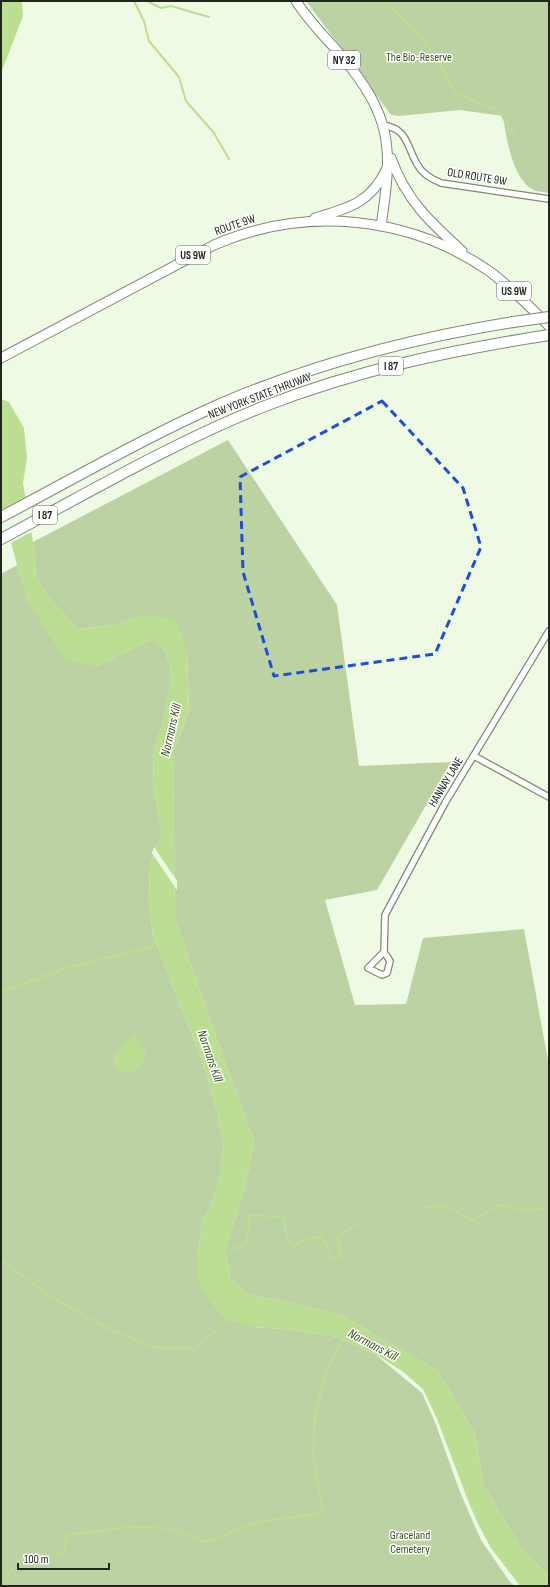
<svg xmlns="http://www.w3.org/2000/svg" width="550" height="1587" font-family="'Sofia Sans Condensed',sans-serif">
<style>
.green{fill:#bcd2a3}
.water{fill:#bcde93}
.pier{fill:#effae4}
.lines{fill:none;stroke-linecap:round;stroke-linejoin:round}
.stream{stroke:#bcde93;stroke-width:2}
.minor-casing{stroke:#7f8975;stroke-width:8}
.primary-casing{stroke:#7f8975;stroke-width:11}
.motorway-casing{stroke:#7f8975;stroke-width:12}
.minor{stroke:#fff;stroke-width:5.5}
.primary{stroke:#fff;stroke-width:9}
.motorway{stroke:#fff;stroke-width:10}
.motorway-bridge-casing{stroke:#7f8975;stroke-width:12;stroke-linecap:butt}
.motorway-bridge{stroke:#fff;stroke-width:10}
.marked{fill:none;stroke:#1d4ed8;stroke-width:3;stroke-dasharray:8 5;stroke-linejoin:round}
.labels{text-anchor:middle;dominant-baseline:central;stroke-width:3;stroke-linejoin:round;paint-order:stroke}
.shield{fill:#fff;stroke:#656762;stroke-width:1}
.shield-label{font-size:11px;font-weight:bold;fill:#23261f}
.park-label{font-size:12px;fill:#394e19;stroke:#fff}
.street-label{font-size:12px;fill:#23261f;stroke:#fff}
.water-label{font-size:13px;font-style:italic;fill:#3b511d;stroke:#fff}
</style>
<rect width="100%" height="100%" fill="#effae4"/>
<g class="green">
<path d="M306,1H549V193C545,192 540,192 536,191C513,183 506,137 503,116L460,110L399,116L391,115Z"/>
<path d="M228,440L337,605L359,766L451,762L377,890L325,900L355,1005L406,1004L423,938L524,929L549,1066V1575L522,1550L483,1484L475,1434L438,1371L343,1316L291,1303L250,1295L231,1280L225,1250L245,1187L254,1141L209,1018L175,919L173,752L189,712L187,650L143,615L116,625L78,629L49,598L36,576L33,542Z"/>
<path d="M17,565L30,605L97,666L153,639L166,651L172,677L164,718L154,750L153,785L162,832L150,864L149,901L153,935L201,1058L214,1099L224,1143L221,1170L213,1201L202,1224L197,1258L253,1327L295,1330L338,1337L375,1354L422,1393L435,1422L460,1492L481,1540L510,1582L515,1586H1V574Z"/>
</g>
<g class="water">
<path d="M1,1H22L23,16L1,73Z"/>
<path d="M1,399L9,402L24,428L27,458L23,483L33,542L36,576L49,598L78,629L116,625L143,615L175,619L187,650L189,712L173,752L175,919L209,1018L254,1141L245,1187L225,1250L231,1280L250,1295L291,1303L343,1316L438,1371L475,1434L483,1484L522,1550L549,1575V1586H520L491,1548L478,1524L469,1503L437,1419L423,1389L402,1371L375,1354L338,1337L295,1330L253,1327L226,1319L212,1304L197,1280V1258L202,1224L213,1201L221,1170L224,1143L214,1099L201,1058L153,935L149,901L150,864L162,832L153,785L154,750L164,718L172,677L166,651L153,639L97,666L66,661L30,605L17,565L1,505Z"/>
<path d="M136,1035L146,1053C137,1091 86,1067 136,1035Z"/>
</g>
<g class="pier">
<path d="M27,496L33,531L9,544L1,510Z"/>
<path d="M154,847L177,881V890L152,853Z"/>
</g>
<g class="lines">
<g class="stream">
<path d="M134,1L144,21L149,41L179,77L186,101L214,133L229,159"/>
<path d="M147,1L161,8L171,6L209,17"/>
<path d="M386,1L426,44L432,57L442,67L455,93L498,110L515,137"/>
<path d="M1,992L69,967L148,948L157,941"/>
<path d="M425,1207L448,1206L473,1221L497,1205L527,1210L549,1208"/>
<path d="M223,1253L246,1244L250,1215L283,1217L287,1236L293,1248L300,1242L322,1236L332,1259L342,1257L337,1236L356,1225L364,1223"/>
<path d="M1,1260L53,1298L111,1330L155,1347L195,1349L230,1318"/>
<path d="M1,1581L5,1580L20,1559L63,1553L67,1535L131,1527L165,1528L206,1542L259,1522L323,1513L313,1456L315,1416L327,1369L344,1338"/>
</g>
<defs>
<g id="minor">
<path d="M383,125C408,129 406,145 417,164C422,174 431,179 441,183L549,199"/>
<path d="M474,756L549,797"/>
<path d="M384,952L368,968L382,975L387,973L390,961L384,952L385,915L445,803L549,631"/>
</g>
<g id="primary">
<path d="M296,1C308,20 324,36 339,53C393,117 393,146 381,226"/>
<path d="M391,158C406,200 430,222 462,251"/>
<path d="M315,218C349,208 371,203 387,168"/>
<path d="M1,358L214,245C304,206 408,215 489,271C511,287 530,307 549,326"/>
</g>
<g id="motorway">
<path d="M1,517C73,479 144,438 218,405C313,364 412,338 513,322"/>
<path d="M1,539C88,493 174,442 265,406C357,370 452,350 549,335"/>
</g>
</defs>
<use href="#minor" class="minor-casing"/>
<use href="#primary" class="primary-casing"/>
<use href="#motorway" class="motorway-casing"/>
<use href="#minor" class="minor"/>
<use href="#primary" class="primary"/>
<use href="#motorway" class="motorway"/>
<defs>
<path id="motorway-bridge" d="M513,322L549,317"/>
</defs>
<use href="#motorway-bridge" class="motorway-bridge-casing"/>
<use href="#motorway-bridge" class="motorway-bridge"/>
</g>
<path class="marked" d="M382,401L463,488L481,547L435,654L274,676L243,572L240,477Z"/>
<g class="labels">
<g class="shield">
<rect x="328" y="51" width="32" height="18" rx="3"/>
<rect x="176" y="246" width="34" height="18" rx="3"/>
<rect x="497" y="282" width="34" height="18" rx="3"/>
<rect x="379" y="357" width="24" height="18" rx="3"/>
<rect x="33" y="506" width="24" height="18" rx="3"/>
</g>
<g class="shield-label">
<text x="344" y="60">NY 32</text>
<text x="193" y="255">US 9W</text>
<text x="514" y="291">US 9W</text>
<text x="391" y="366">I 87</text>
<text x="45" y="515">I 87</text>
</g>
<g class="park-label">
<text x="419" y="57">The Bio-Reserve</text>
<text x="410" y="1535">Graceland<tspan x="410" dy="14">Cemetery</tspan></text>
</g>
<g class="street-label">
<text transform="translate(477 177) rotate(9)">OLD ROUTE 9W</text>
<text transform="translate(235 225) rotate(-19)">ROUTE 9W</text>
<text transform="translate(260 396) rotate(-21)">NEW YORK STATE THRUWAY</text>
<text transform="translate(446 782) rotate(-59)">HANNAY LANE</text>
</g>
<g class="water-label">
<text transform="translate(171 730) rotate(-77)">Normans Kill</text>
<text transform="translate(210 1056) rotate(71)">Normans Kill</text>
<text transform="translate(373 1345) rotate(28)">Normans Kill</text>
</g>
</g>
<rect width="550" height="1587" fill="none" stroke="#23261f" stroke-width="4"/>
<path d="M18 1563v6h91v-6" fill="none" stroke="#23261f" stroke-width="2"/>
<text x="24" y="1563" font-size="12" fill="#23261f" stroke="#ffffff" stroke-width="3" paint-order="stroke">100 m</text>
</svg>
